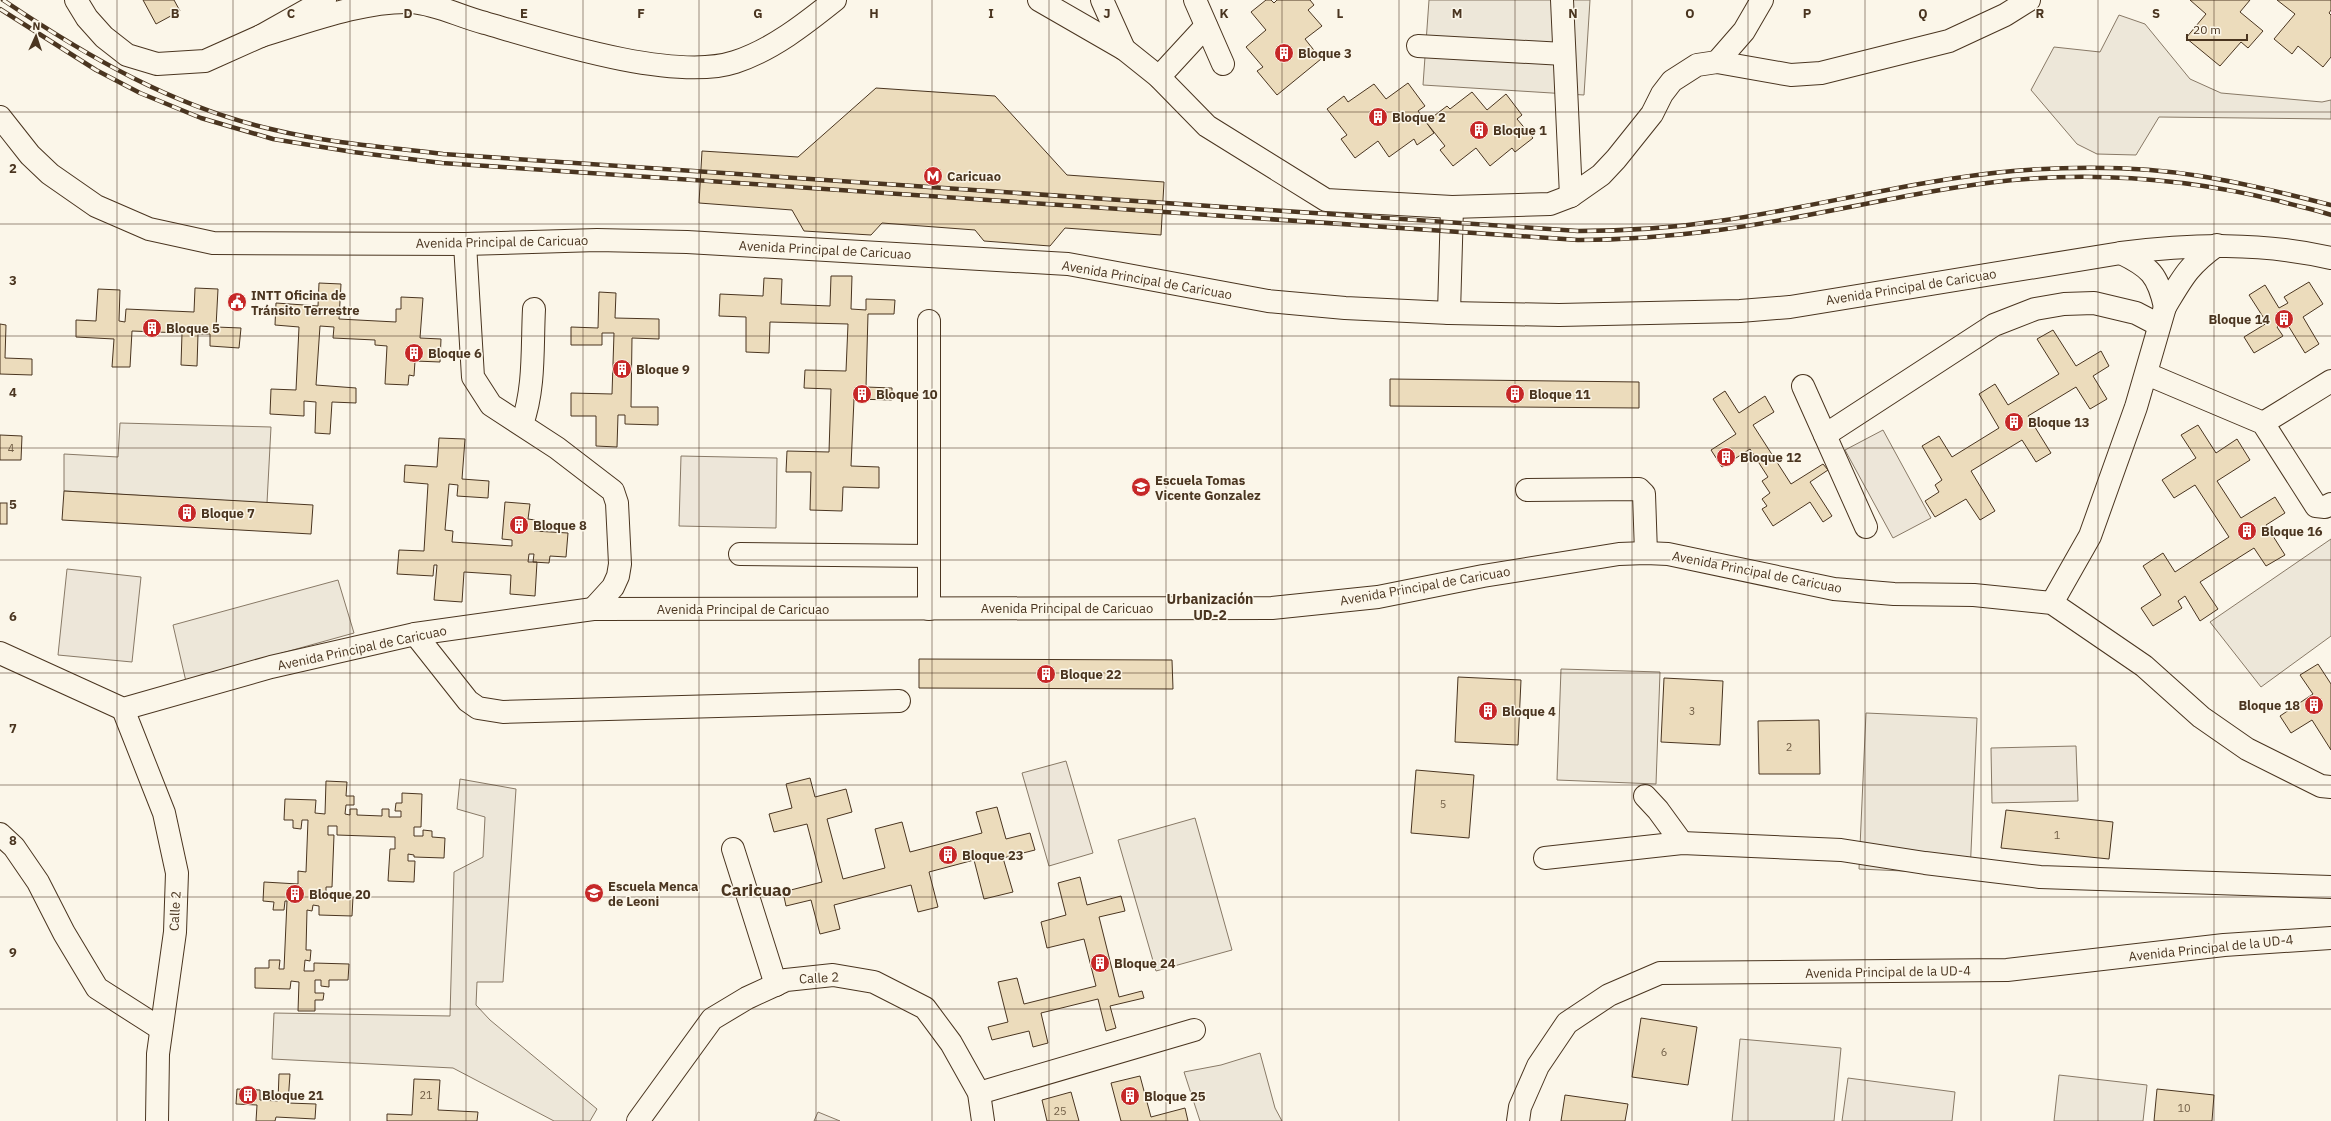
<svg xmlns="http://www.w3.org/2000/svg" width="2331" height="1121" font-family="'IBM Plex Sans',sans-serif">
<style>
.green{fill:#ede6d9;stroke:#887966}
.parking{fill:#ede7d9;stroke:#887966}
.building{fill:#ecdcbc;stroke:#4a3520}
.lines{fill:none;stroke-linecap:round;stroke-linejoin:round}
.minor-casing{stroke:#4a3520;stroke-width:24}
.minor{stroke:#fbf6e9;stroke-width:22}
.rail-casing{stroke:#4a3520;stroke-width:4.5}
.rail{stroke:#fbf6e9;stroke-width:3;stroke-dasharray:9;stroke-linecap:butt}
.grid{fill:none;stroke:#4a3520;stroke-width:1;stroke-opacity:0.55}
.labels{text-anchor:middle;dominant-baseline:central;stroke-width:3;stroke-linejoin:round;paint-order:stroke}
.number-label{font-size:11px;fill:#725f47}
.poi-label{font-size:13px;font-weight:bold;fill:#4a3520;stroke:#fbf6e9;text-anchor:start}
.street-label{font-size:13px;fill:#4a3520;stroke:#fbf6e9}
.neighbourhood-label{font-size:14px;font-weight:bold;fill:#4a3520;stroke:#fbf6e9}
.district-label{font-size:17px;font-weight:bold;fill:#4a3520;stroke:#fbf6e9}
.grid-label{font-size:13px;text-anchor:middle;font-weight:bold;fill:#4a3520;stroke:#fbf6e9;stroke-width:3;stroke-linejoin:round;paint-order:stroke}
</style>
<rect width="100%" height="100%" fill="#fbf6e9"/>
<g class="green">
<path d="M1883,430L1931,518L1893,538L1845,450Z"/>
<path d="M681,456L777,458L776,528L679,526Z"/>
<path d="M67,569L141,577L132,662L58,655Z"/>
<path d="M2076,746L2078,801L1992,803L1991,748Z"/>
<path d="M1066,761L1093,853L1049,866L1022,773Z"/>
<path d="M1848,1078L1955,1092L1952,1121H1842Z"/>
<path d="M818,1112L840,1121H814Z"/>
</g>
<g class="parking">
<path d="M1429,0H1590L1584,95L1423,85Z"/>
<path d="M2119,15L2145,24L2190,79L2221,93L2322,102L2331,100V119L2159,117L2136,155L2097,154L2077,144L2031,90L2054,47L2100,52Z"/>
<path d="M120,423L271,427L267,503L64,491V454L118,457Z"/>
<path d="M2331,539V636L2261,687L2210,622Z"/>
<path d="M338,580L354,633L282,653L187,686L173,625Z"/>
<path d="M1561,669L1660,672L1656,784L1557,780Z"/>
<path d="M1866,713L1977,718L1970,874L1859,869Z"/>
<path d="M460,779L516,789L503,982H477L476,1005L490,1020L597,1109L590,1121H554L453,1068L272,1059L274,1013L450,1016L454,872L483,857L485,817L457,809Z"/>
<path d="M1195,818L1232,950L1156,971L1118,840Z"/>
<path d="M1740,1039L1841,1048L1834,1121H1732Z"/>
<path d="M1260,1053L1275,1108L1282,1121H1200L1184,1072L1221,1065Z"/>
<path d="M2059,1075L2147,1085L2143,1121H2054Z"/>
</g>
<g class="building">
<path d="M143,0H174L180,11L156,24Z"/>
<path d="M1266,0H1271L1274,3L1277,0H1310L1314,5L1308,10L1322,26L1305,39L1321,59L1277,95L1257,71L1263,67L1246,47L1266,30L1251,12Z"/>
<path d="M2190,0H2250L2240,12L2263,31L2248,48L2241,42L2220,66L2186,38L2206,14Z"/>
<path d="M2277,0H2331V10L2329,13L2331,15V57L2323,67L2298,46L2292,54L2274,39L2295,14Z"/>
<path d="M1408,83L1425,106L1418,111L1434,133L1417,145L1414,139L1389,157L1378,141L1355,158L1341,139L1347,135L1327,109L1344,96L1348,102L1374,84L1386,99Z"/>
<path d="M876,88L995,96L1067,175L1164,182L1161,235L1065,228L1050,246L984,241L975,230L882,223L871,235L804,231L792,210L699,203L702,151L798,157Z"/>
<path d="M1472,92L1487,110L1506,94L1522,115L1517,119L1533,138L1515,152L1512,148L1490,166L1476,148L1453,166L1440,150L1445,146L1426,122L1447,106L1450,109Z"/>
<path d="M831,276H852L851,309L866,310V299L895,300L894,314H868L866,387L892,388V400L854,399L851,466L879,467V488L843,487L842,511L810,510L811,472H786L787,451L829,452L831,389L804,388L805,370L846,371L848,324L770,322L769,353L746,352V317L719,316L720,294L763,296L764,278L782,279L781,304L830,306Z"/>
<path d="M2309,282L2323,304L2303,317L2319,344L2305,353L2286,322L2277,327L2283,336L2254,353L2244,337L2267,323L2249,295L2265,285L2279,308L2288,303L2284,297Z"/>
<path d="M319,283L341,284L339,319L396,322V309H401V297L423,298L420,338L441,339L440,362L415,361L414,376L409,375L408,385L385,384L387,346L375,345V340L333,338L334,327L320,326L316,385L356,388V403L332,402L330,434L315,433L316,402L304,401V416L270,414L271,389L296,390L299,327L275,325L276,303L318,306Z"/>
<path d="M195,288L218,289L216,327L241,328L239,348L210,346V334H198L197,366L181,365L182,333L132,331L130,367H112L114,339L76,337V320L96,321L98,289L120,290L119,321L125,322L126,309L194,312Z"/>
<path d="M599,292L616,293L615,318L659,319V339L632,338L631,407H658V425L625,424V415H618L617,447L596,446V416H571V393L612,394L614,333H602V345H571V327L598,328Z"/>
<path d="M0,324L6,325L5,358L32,359V375L0,374Z"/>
<path d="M2053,330L2076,366L2101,351L2109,366L2093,376L2107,399L2090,409L2076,387L2028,416L2051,453L2036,462L2022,440L1971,471L1995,511L1980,520L1966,499L1935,517L1925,501L1939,492L1935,485L1942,480L1922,446L1939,436L1952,457L1999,428L1979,394L1995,384L2008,405L2059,374L2037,339Z"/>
<path d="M1390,379L1639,382V408L1390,406Z"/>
<path d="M1725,391L1739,413L1765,396L1774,412L1753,425L1791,484L1823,464L1828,470L1810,482L1832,516L1823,522L1810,502L1773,526L1762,509L1767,506L1762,499L1770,493L1762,481L1768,477L1750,449L1722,467L1711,450L1736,434L1713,399Z"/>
<path d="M2198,425L2216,453L2237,439L2250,460L2217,481L2241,518L2275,497L2285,513L2266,525L2285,555L2266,566L2254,548L2200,582L2218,609L2200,621L2185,596L2178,601L2182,608L2153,626L2141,608L2161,595L2143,566L2163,553L2175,572L2229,537L2195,485L2174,498L2162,480L2196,458L2181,435Z"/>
<path d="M0,435L22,436L21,460H0Z"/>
<path d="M439,438L465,439L462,479L489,481L488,498L457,496L458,485L449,484L445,530L453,531L452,542L512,546V540L502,539L505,502L530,504L528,519L535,520L534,531L568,533L566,557L550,556L549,563L533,562L534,554H529L528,562H537L535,596L510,594L511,575L464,572L462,602L434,600L437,565H434L433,576L397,574L399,550L424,551L428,484L404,482L405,465L437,467Z"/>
<path d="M64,491L313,505L311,534L62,520Z"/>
<rect x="0" y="503" width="7" height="21"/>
<path d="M919,659L1172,660L1173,689L919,688Z"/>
<path d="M2318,664L2331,684V750L2312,720L2291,733L2280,716L2313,694L2300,675Z"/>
<path d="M1458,677L1521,680L1518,745L1455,742Z"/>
<path d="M1664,678L1723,681L1720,745L1661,742Z"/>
<path d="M1819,720L1820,774H1759L1758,721Z"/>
<path d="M1416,770L1474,775L1469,838L1411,833Z"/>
<path d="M810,778L815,797L846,789L852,812L827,819L843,879L885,868L875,829L902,822L910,852L982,833L976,812L997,807L1006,839L1030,833L1035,850L1003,858L1013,892L984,899L974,860L929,872L938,907L918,912L911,885L834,905L840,929L820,934L811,900L786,906L783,892L822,882L807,824L774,832L769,814L792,808L786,784Z"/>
<path d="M326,781L347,782L346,796H354V805H346L345,814L350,815V809H357V815L382,816V809H389V817H401V811H395L396,803H402V793L422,794L421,827H414V836H423V830L432,831V837L445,838L444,858L414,857V855L408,854V861H415L414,882L388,881L390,849H395V837L337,835V826H328V835H334L332,887H326V896H332L333,892H338L337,897H353L352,916L319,915V906L313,905L312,911L307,910L306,950H311L310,961L305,960L304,971H314V963L349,964L348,980H329V987L321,986V980H315V993H324L323,1000H315V1011H298L299,982L291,981L290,989L255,988V968H269V960H280L279,969H284L287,901H285L284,910H273L274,902L263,901L264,882L298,884V871L306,872L308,820H302L301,829L293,828V820H284L285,799L316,800L315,813L325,814Z"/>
<path d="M2006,810L2113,822L2109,859L2001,848Z"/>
<path d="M1080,877L1087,905L1121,896L1125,911L1099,917L1119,997L1142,991L1144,998L1110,1006L1116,1028L1106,1031L1098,999L1041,1013L1048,1043L1033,1047L1029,1031L992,1040L988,1027L1008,1022L998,982L1017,978L1024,1004L1096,986L1084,939L1047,948L1041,922L1066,915L1058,883Z"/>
<path d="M1641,1018L1697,1027L1688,1085L1632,1077Z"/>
<path d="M279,1074H290L288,1103L316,1104L315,1119L276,1117L275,1121H256L257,1105L236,1104L237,1089L260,1090V1100L278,1101Z"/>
<path d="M1140,1076L1151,1117L1185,1108L1188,1121H1121L1111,1083Z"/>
<path d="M414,1079L440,1080L438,1110L478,1112L477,1121H387V1114L412,1115Z"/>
<path d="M2157,1089L2214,1095L2212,1121H2154Z"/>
<path d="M1071,1092L1079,1121H1047L1042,1100Z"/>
<path d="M1565,1095L1628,1104L1625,1121H1561Z"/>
</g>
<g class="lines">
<defs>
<g id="minor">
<path d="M76,0L87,18L104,37L127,55L157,64L205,61L261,36L325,0"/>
<path d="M1039,0L1124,49L1159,77L1207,126L1326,200L1452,207L1550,204L1571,196L1601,175L1616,159L1652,114L1662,94L1672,81L1697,65L1717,62L1791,75L1821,73L1949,41L2005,15L2029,0"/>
<path d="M1102,0L1124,49"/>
<path d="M1195,0L1223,64"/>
<path d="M1562,0L1571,196"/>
<path d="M261,36C307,22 365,0 412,2C437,4 461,17 485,23C547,41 674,82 735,62C772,50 805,24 835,0"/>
<path d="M1418,46L1564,54"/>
<path d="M1717,62L1744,31L1762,0"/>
<path d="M1159,77L1206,26"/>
<path d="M0,117L30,155L50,174L96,206L149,229L213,243L465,244L597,240L687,242L1068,264L1268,301L1345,308L1449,313L1559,315L1740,311L1790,307L2121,253C2192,244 2261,242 2331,258"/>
<path d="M465,244L473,377L491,405L557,448L613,491L617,503L620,564L618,576L613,587L593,609"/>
<path d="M2121,253C2150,267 2158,275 2165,307C2183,277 2188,266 2217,245"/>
<path d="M1449,313L1452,207"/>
<path d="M2147,374L2263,423L2316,506L2325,507L2331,504"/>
<path d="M1803,386L1866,527"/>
<path d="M2263,423L2331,381"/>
<path d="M522,424C535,388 532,347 534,309"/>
<path d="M1825,435L1994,325L2035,309L2064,304L2094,303L2136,313L2159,325"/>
<path d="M1527,490L1639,489L1644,494L1646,553"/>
<path d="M740,554L929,556"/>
<path d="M2052,603L2090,536L2136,407L2165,307"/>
<path d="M929,609V321"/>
<path d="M415,634L468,701L478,708L503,712L899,701"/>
<path d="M0,653L123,709L271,667L415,634L593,609L1272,608L1378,597L1483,576L1619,554L1646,553L1668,554L1834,589L1894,594L1974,595L2052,603L2144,666L2201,717L2247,749L2321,786L2331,787"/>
<path d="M123,709L164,813L177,873L175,932L158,1054L157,1121"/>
<path d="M1645,796L1658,810L1682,843"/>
<path d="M0,834L14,847L38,882L64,933L97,988L161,1029"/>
<path d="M733,849L776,985"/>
<path d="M1545,858L1682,843L1841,850L1925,863L2040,877L2331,887"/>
<path d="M979,1093L1194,1030"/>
<path d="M638,1121L712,1019L747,998L786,980L833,975L874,982L925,1008L951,1043L979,1093L983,1121"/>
<path d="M1518,1121L1520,1107L1538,1066L1567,1023L1609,995L1660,973L2007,970L2224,945L2331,938"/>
</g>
</defs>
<use href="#minor" class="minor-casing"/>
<use href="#minor" class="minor"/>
<defs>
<g id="rail">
<path d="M3,0C88,57 173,107 275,130C329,143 387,147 443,154L1578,231C1625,231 1672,228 1719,221C1817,207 1914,180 2013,171C2074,166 2140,166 2200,176C2244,183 2288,194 2331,205"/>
<path d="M0,9L96,70L140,93L201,118L273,139L353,152L442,163L1578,240C1625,240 1672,236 1719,230C1817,217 1914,190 2013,180C2102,172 2193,180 2279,201C2296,206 2314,209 2331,215"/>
</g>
</defs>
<use href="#rail" class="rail-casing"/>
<use href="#rail" class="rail"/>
</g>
<path class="grid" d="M117,0V1121M233,0V1121M350,0V1121M466,0V1121M583,0V1121M699,0V1121M816,0V1121M932,0V1121M1049,0V1121M1166,0V1121M1282,0V1121M1399,0V1121M1515,0V1121M1632,0V1121M1748,0V1121M1865,0V1121M1981,0V1121M2098,0V1121M2214,0V1121M0,112H2331M0,224H2331M0,336H2331M0,448H2331M0,560H2331M0,673H2331M0,785H2331M0,897H2331M0,1009H2331"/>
<defs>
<symbol id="building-disc" viewBox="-11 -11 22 22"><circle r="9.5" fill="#c62828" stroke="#fbf6e9"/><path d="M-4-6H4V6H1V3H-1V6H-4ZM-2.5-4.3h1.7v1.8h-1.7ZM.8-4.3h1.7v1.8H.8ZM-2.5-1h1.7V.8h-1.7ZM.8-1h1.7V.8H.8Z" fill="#fff"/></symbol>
<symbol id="metro-disc" viewBox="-11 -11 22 22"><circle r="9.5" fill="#c62828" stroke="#fbf6e9"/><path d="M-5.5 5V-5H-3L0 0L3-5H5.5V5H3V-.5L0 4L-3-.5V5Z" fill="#fff"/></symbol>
<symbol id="civic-disc" viewBox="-11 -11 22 22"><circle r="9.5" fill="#c62828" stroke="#fbf6e9"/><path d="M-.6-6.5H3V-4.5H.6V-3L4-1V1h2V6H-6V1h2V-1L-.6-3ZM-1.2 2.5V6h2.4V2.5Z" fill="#fff"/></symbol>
<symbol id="school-disc" viewBox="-11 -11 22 22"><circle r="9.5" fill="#c62828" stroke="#fbf6e9"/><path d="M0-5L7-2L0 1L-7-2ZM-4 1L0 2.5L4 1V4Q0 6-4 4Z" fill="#fff"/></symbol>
</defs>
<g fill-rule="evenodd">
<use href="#building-disc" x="1273" y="42" width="22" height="22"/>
<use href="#building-disc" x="1367" y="106" width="22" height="22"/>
<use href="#building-disc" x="1468" y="119" width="22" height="22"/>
<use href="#metro-disc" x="922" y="165" width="22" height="22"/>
<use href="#civic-disc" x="226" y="291" width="22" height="22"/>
<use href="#building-disc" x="2273" y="308" width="22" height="22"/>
<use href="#building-disc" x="141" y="317" width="22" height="22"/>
<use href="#building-disc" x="403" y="342" width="22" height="22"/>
<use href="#building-disc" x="611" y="358" width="22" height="22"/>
<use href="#building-disc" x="851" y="383" width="22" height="22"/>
<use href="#building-disc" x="1504" y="383" width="22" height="22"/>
<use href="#building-disc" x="2003" y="411" width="22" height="22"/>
<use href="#building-disc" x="1715" y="446" width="22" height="22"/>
<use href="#school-disc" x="1130" y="476" width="22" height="22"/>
<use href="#building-disc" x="176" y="502" width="22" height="22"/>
<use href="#building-disc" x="508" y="514" width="22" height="22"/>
<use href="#building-disc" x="2236" y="520" width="22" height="22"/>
<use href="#building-disc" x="1035" y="663" width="22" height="22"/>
<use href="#building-disc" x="2303" y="694" width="22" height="22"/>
<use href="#building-disc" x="1477" y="700" width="22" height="22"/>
<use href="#building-disc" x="937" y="844" width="22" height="22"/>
<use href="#school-disc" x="583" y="882" width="22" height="22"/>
<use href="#building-disc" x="284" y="883" width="22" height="22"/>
<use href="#building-disc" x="1089" y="952" width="22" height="22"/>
<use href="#building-disc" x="237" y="1084" width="22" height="22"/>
<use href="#building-disc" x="1119" y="1085" width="22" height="22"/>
</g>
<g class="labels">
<g class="number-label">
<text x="11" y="448">4</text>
<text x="1692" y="711">3</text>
<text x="1789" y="747">2</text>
<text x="1443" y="804">5</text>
<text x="2057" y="835">1</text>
<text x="1664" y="1052">6</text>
<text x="426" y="1095">21</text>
<text x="2184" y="1108">10</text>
<text x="1060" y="1111">25</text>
</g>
<g class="poi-label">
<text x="1298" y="53">Bloque 3</text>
<text x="1392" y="117">Bloque 2</text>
<text x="1493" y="130">Bloque 1</text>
<text x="947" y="176">Caricuao</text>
<text x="251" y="295">INTT Oficina de<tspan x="251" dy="15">Tránsito Terrestre</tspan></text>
<text x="2270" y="319" text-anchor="end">Bloque 14</text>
<text x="166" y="328">Bloque 5</text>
<text x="428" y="353">Bloque 6</text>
<text x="636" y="369">Bloque 9</text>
<text x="876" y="394">Bloque 10</text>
<text x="1529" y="394">Bloque 11</text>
<text x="2028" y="422">Bloque 13</text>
<text x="1740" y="457">Bloque 12</text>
<text x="1155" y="480">Escuela Tomas<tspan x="1155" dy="15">Vicente Gonzalez</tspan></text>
<text x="201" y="513">Bloque 7</text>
<text x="533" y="525">Bloque 8</text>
<text x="2261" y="531">Bloque 16</text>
<text x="1060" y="674">Bloque 22</text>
<text x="2300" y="705" text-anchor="end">Bloque 18</text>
<text x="1502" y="711">Bloque 4</text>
<text x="962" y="855">Bloque 23</text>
<text x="608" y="886">Escuela Menca<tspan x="608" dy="15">de Leoni</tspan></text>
<text x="309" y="894">Bloque 20</text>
<text x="1114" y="963">Bloque 24</text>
<text x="262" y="1095">Bloque 21</text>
<text x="1144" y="1096">Bloque 25</text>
</g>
<g class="street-label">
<text transform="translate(502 242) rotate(-1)">Avenida Principal de Caricuao</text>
<text transform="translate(825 250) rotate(3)">Avenida Principal de Caricuao</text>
<text transform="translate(1147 280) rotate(10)">Avenida Principal de Caricuao</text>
<text transform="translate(1911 287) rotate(-9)">Avenida Principal de Caricuao</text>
<text transform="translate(1757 572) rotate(11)">Avenida Principal de Caricuao</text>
<text transform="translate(1425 586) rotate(-10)">Avenida Principal de Caricuao</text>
<text x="1067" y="608">Avenida Principal de Caricuao</text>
<text x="743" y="609">Avenida Principal de Caricuao</text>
<text transform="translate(362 648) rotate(-12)">Avenida Principal de Caricuao</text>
<text transform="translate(175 911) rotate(-87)">Calle 2</text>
<text transform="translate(2211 948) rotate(-6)">Avenida Principal de la UD-4</text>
<text transform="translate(1888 972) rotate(-1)">Avenida Principal de la UD-4</text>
<text transform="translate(819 978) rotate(-3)">Calle 2</text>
</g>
<g class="neighbourhood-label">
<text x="1210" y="599">Urbanización<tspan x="1210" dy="16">UD-2</tspan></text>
</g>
<g class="district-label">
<text x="756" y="890">Caricuao</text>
</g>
</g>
<g class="grid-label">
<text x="175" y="18">B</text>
<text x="291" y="18">C</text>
<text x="408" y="18">D</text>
<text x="524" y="18">E</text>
<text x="641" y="18">F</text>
<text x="758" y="18">G</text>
<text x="874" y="18">H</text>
<text x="991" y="18">I</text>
<text x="1107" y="18">J</text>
<text x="1224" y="18">K</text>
<text x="1340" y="18">L</text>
<text x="1457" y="18">M</text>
<text x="1573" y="18">N</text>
<text x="1690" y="18">O</text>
<text x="1807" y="18">P</text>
<text x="1923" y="18">Q</text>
<text x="2040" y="18">R</text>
<text x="2156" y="18">S</text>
<text x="13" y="173">2</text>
<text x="13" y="285">3</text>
<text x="13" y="397">4</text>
<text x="13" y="509">5</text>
<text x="13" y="621">6</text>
<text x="13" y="733">7</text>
<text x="13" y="845">8</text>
<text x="13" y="957">9</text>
</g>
<g transform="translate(36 36) rotate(3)" stroke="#fbf6e9" stroke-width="3" paint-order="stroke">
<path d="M0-3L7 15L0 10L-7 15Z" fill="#4a3520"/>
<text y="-6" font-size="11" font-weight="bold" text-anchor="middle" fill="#4a3520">N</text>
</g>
<path d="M2187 34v6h60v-6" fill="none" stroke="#4a3520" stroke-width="2"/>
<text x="2193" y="34" font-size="12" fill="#4a3520" stroke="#fbf6e9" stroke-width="3" paint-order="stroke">20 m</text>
</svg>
